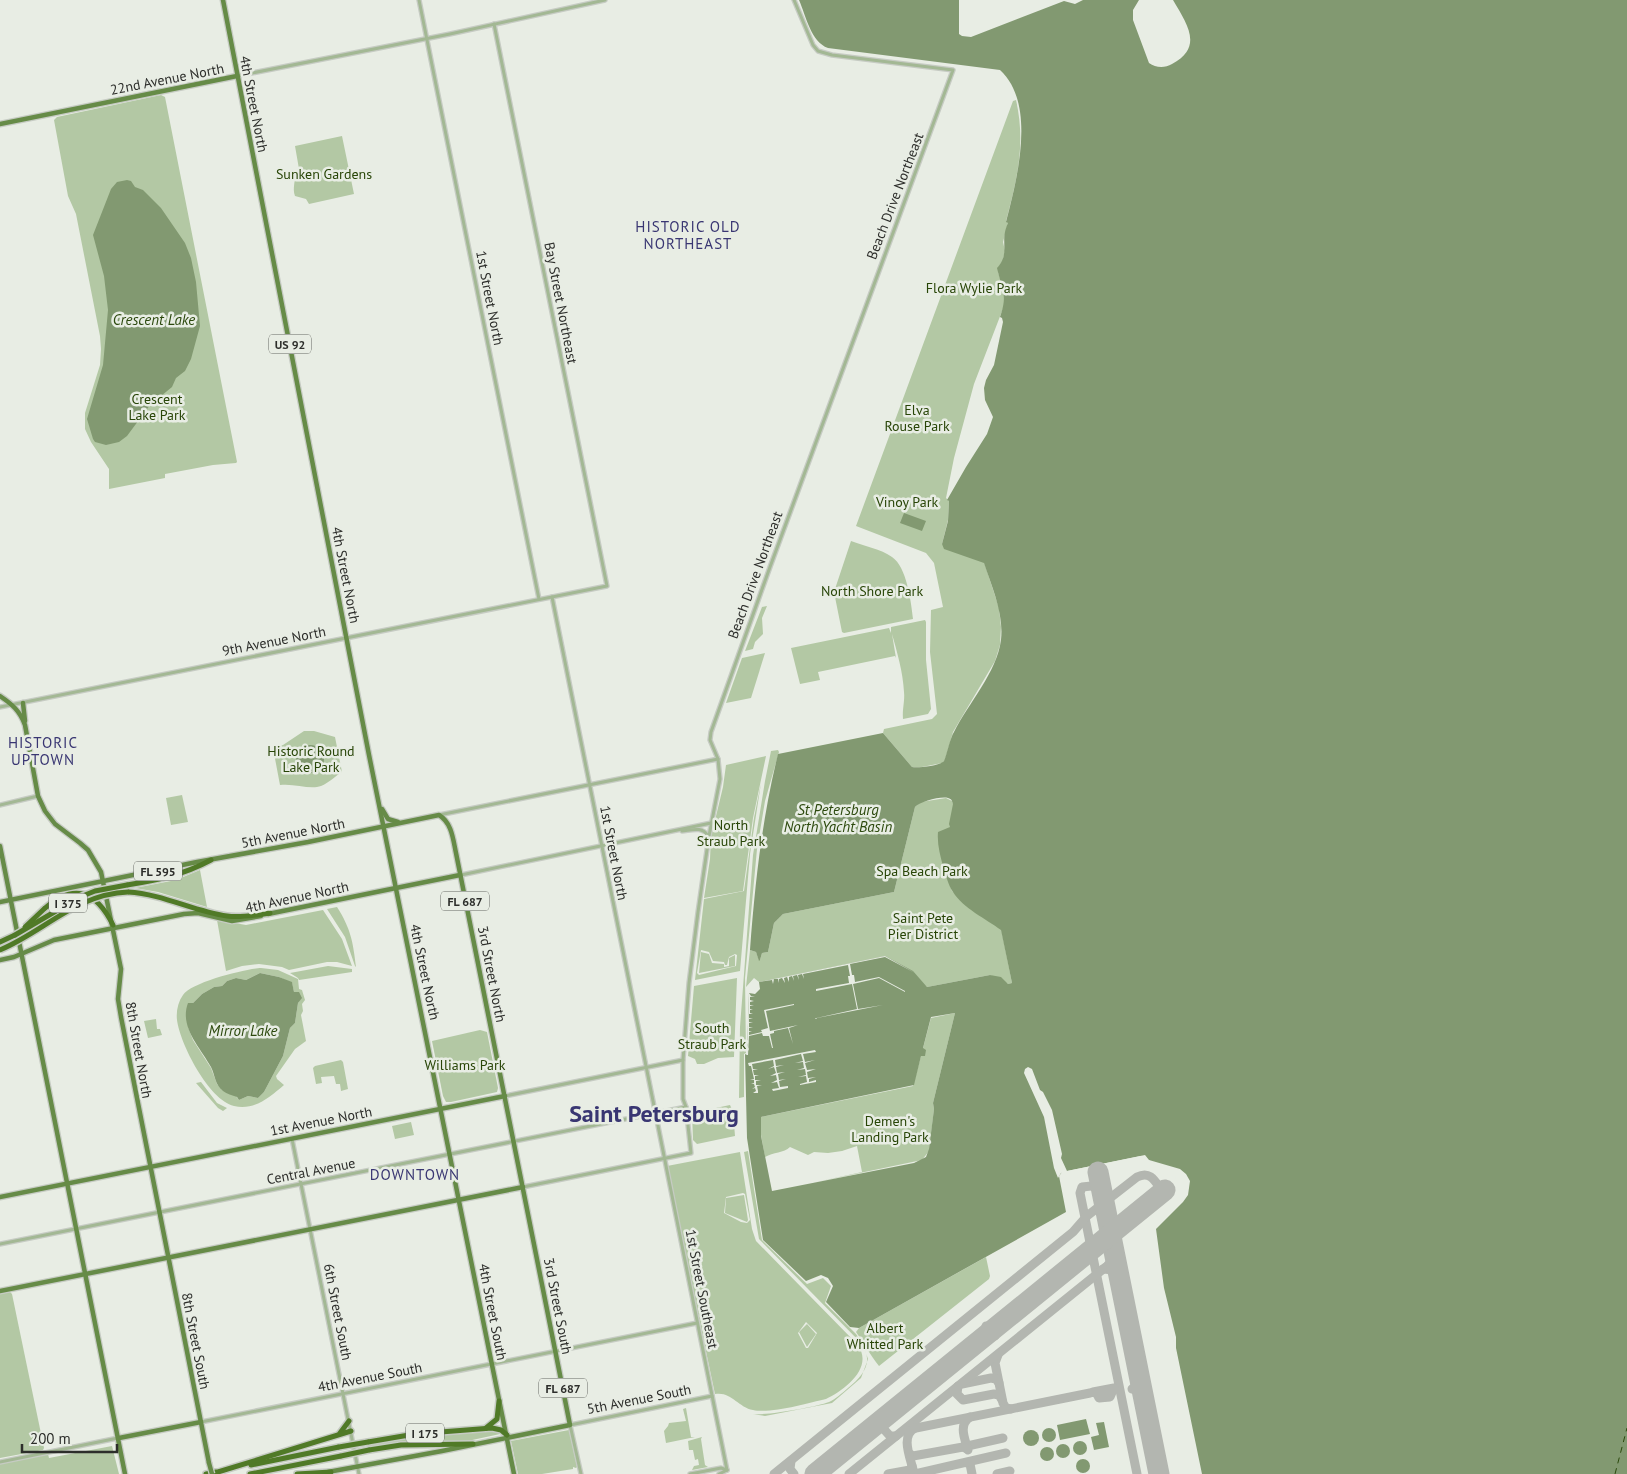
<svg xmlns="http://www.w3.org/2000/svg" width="1627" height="1474" font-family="'PT Sans',sans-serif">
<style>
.green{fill:#b3c8a4;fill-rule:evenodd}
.water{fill:#829971;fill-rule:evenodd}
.pier{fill:#e8ede4}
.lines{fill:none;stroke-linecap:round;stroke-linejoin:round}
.ferry{stroke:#2c490d;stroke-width:1;stroke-dasharray:6 5;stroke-linecap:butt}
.taxiway{stroke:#b3b6b0;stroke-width:9}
.runway{stroke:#b3b6b0;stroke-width:21}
.minor-casing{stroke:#c6cbc3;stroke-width:5.5}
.major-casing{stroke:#c6cbc3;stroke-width:7}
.highway-casing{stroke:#c6cbc3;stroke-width:8}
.minor{stroke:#a3b894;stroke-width:3}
.major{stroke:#668b47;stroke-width:4.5}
.highway{stroke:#507a27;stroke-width:5}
.major-bridge-casing{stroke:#c6cbc3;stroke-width:7;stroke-linecap:butt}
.highway-bridge-casing{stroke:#c6cbc3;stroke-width:8;stroke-linecap:butt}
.major-bridge{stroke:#668b47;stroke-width:4.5}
.highway-bridge{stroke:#507a27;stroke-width:5}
.labels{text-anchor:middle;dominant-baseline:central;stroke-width:5;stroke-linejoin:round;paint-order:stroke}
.shield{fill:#e8ede4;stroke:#656762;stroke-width:1}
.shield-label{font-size:12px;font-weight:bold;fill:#2d2e2b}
.street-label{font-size:14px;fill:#2d2e2b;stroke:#e8ede4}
.park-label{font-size:14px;fill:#284507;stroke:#e8ede4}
.neighbourhood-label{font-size:15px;letter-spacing:1px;fill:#393672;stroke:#e8ede4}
.water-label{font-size:15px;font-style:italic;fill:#2c490d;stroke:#e8ede4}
.town-label{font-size:24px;font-weight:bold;fill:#393672;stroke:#e8ede4}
</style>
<rect width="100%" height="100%" fill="#e8ede4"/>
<g class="green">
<path d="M161,95L165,97L237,462L236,463L213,465L165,474V478L109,489V469L91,442L85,429V413L100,365L101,349L100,336L76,214L68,196L54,120L57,117Z"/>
<path d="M1016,100C1026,144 1017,179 1006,221L1008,223L1003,242L1005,251L1003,260L999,266L998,272L1004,291V306L974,384L954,458L946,498L949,501L948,520L942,544L984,562L999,608L1001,627L1000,645L995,661L953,732L945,760L942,763L922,767H912L883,733L884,729L932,719L937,714L930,652L931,610L943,607L934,563L926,553L856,526L1013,101Z"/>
<path d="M342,136L354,194L309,204L306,199L295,196C292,188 296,180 295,172L299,169L295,146Z"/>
<path d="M851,541C864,546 881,549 892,557C907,567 911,602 913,619L844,633L842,632L834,592Z"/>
<path d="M767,606L762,618L763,634L755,642L753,649L745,651L762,607Z"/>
<path d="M925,620L926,622V660L931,709L928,714L903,719C902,709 905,701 904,692C903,672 897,652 892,634L896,658L895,656L818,672L820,680L800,684L791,648L889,628L891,633V627Z"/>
<path d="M765,653L751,698L726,703L742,658Z"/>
<path d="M304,731H314L335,737L342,772C335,776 329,783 321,786C310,790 294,783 280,785L273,748L283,745Z"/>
<path d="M778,750L779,752L765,801L757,849L745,978L746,1053L744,1054V1097L739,1098L740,1027L753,855L765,781L771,751Z"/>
<path d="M766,756L753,818L743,891L704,898L710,859L711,837L723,787L726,765Z"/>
<path d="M761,783L750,854L740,971L695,980L704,899L744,891L754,818ZM701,950L709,952L713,961L724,962L725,965H727L729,957L735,954L737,955L736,966L699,975L697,973Z"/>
<path d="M182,795L188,822L171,825L166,798Z"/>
<path d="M946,798L952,801L954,806L943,865L952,891L1001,928L1012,983L1008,984L990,975L927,987L885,956L759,982L754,978L746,987L750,950L756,952L759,960H760L762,953L768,952L774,923L783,914L894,892L915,807L921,802Z"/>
<path d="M200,870L207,907L158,892L135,888L176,880Z"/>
<path d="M337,907C351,929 353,942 356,967L355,966L345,937L327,909Z"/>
<path d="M323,910L342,939L352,966L337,962H327L289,970L282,967L259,964L242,966L226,971L217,920L246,925Z"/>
<path d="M701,952L709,954L712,963L724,964V967L729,966V958L735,955V966L699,973Z"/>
<path d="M328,966L352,969V972L299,980L298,978L290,973Z"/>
<path d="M261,968L278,970L298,979L299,989L302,990L305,1000L302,1004L303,1011L301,1015L306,1041L295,1049L276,1076L277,1079L284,1085C270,1097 254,1111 234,1106C209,1100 180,1044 177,1020C176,1011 178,1002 183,995C192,982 245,969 261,968ZM260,973L279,977L292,983L294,992L301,998L298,1003L295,1023L290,1028L283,1056L264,1092L258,1098L248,1096L239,1100L235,1095L222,1090L217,1084L211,1068L193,1040L188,1027L190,1003H193L202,994L214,987L222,986L227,981L236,978L246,980Z"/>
<path d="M737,978L734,1057L718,1058L704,1064H697L695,1059L688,1056L694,986Z"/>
<path d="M955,1013L933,1103L934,1109L929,1151L922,1160L812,1183L862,1172L857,1146L842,1151L828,1153L814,1152L808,1155L790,1147C784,1153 773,1152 765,1157L761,1135V1117L913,1086L931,1018Z"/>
<path d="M156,1019L157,1029H160L162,1035L148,1038L144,1021Z"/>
<path d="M480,1030L487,1032L498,1088L497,1092L451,1102H446L443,1096L432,1041Z"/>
<path d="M341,1060L343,1062L348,1089L341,1091L340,1084H336L334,1076L321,1077L322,1083L316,1084L313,1068L315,1066Z"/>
<path d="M201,1082L217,1103L227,1108L223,1111L218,1108L196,1083Z"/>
<path d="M730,1105L733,1112L735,1136L697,1144L693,1140L692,1113Z"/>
<path d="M411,1122L414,1135L395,1139L392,1126Z"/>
<path d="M748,1151L762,1240L807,1284L823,1278L831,1286L825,1303L856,1334L863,1344L868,1359L861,1378L832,1403L765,1416L752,1414C765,1416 816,1407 829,1402C836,1399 842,1393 848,1388C864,1375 875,1361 860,1342L759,1239L744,1152Z"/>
<path d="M740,1152L752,1229L756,1241L857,1344C875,1367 845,1390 826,1399C808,1403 771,1414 753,1410C738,1407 731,1391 715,1394L667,1166ZM743,1193L745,1194L750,1220L747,1223L741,1222L724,1213L726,1197ZM806,1322L817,1333L808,1348H806L798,1333Z"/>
<path d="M744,1195L748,1220L747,1222L725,1213L726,1198Z"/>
<path d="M986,1257L990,1276L989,1279L879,1366C870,1355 864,1343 856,1332L859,1328Z"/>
<path d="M10,1292L12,1294L44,1448L43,1450L0,1458V1294Z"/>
<path d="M807,1324L816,1334L807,1347L799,1332Z"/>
<path d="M686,1408L691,1437H695L666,1443L664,1431L668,1426L669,1423L686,1421L683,1409Z"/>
<path d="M491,1429L499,1432L500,1434L463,1442L397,1444L369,1448L368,1444L410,1436L476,1432Z"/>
<path d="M569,1430L577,1467L576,1468L573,1467V1469L542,1474H518L511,1441Z"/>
<path d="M702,1437L701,1439L705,1465L708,1467L692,1470L694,1466L699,1465L698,1459L695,1460L693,1450H689L688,1441Z"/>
<path d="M112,1446L119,1474H0V1464L48,1454L49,1458Z"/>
</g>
<g class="water">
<path d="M799,0H959V34L962,36L971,37L1064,1L1075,4L1083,0H1139L1133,10V20L1149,63C1156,68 1165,68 1172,64C1204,47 1187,24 1173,0H1627V1474H1201L1150,1224L1169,1210L1180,1194V1177L1141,1156L1062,1172L1059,1176L1066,1212L859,1328L850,1327L826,1302L833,1286L828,1278L821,1275L806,1281L763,1240L747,1138L745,1054H747L749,993L755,994L760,989L759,982L885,956L913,971L927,987L990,975L1001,977L1008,984L1012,983L1001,930C986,919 963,908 953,892C948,885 946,875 943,866C940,855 937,844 938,832L950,827L949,824L953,804C952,801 952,799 948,798C940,796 920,802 915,807L894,892L783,914L774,923L768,952L762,953L760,960L759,961L756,952L750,950C755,883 762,819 778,754L883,733L912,767C918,768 940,766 944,761C946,758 950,738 954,732C968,704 997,672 1001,640C1004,614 992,587 984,563L944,549L942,544L948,521L949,501L947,500L966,467L987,434L993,417L985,400L984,388L986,380L994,365L1003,322L1002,318L1000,317C1008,294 1002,290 997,268C1011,253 999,242 1008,223L1006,222C1017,179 1037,104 1000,70L828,48C811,42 806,16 799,0ZM955,1013L933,1103L934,1109L929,1149L926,1157L914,1163L772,1191L761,1136V1117L914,1085L921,1056H925L926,1050L923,1048L931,1017Z"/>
<path d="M127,180L131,181L135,187L143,190L161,208L185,243L191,258L196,282L200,326L191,359L185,371L176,378L172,387L150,405L127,436L119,442L106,445L95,442L93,439L87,419L103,365L108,310L104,276L93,235L111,189L117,182Z"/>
<path d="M904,513L926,521L922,531L900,523Z"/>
<circle cx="310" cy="759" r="14"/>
<path d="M260,973L279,977L292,982L294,992H299L302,998L298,1003L295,1023L290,1028L283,1056L264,1092L258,1098L248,1096L239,1100L237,1097C232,1095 227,1094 223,1091C215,1085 215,1075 211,1067C200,1047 179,1027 188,1003H193L202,994L214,987L222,986L227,981L236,978L246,980Z"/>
<path d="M1086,1419L1090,1434L1060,1440L1057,1425Z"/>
<path d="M1104,1422L1109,1447L1094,1450L1091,1437L1099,1435L1096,1423Z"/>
<circle cx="1049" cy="1435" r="7"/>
<circle cx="1031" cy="1438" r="8"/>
<circle cx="1080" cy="1448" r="7"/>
<circle cx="1063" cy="1451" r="7"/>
<circle cx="1047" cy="1454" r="7"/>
<circle cx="1083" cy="1466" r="7"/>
</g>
<g class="pier">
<path d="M885,956L915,973L885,957L850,964L852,975H854L855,982L879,977L905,991V992L879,978L853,984L858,1009L883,1005L812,1019L857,1009L852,984L816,991V989L849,983L848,976H850L848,965L803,974L804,979L802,974L798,975L799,980L797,975L793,976L794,981L792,976L789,977V982L787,977L784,978L785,983L782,978L779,979V983L778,979H774L773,984L772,980L759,982Z"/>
<path d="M749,993L751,996H755L750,997V1000L754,1001L750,1002V1005H754L750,1006V1009H753L750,1010V1013L753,1014H749V1018H753L749,1019V1022H753L749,1023V1027H753L749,1028V1031L752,1032H749V1035L762,1032L761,1030L768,1028L764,1010L794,1004V1005L766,1011L770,1031L798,1025L789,1028L793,1044L788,1028L774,1031V1033L770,1034L773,1048H772L769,1036H763L762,1033L749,1036L748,1055H745L747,1054Z"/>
<path d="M815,1050L816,1052L803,1054L805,1062L815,1060L805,1063L807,1070L816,1069L807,1072L808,1078L816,1077L809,1079V1082L816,1080V1082L800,1085V1084L807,1082L806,1076L798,1077L806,1075L805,1069L797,1070L804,1068L803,1062L795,1063L803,1061L801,1054L775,1060L776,1066L784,1065L776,1067L777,1073L785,1072L778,1074L779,1080L786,1079L779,1081L780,1087L788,1086V1088L773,1091L772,1089L779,1088L777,1082L771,1083L777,1080L776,1075L770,1076L776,1073L774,1067L768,1069L774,1066L773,1060L752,1064L753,1069H758L753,1070L754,1075H759L755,1076V1080H761L756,1081V1085H762L757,1086L758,1091H763H758V1093H753L756,1091L755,1088L752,1089L755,1087L754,1084H751L754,1083V1080H750L754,1079L751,1066H749L748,1063Z"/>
<path d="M1028,1067L1032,1069L1040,1090L1043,1092L1052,1110L1062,1154L1061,1158L1067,1171L1145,1155L1149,1160L1180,1169L1186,1174L1190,1181L1188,1195L1183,1202L1156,1229L1164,1288L1176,1337V1348L1202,1474H1199L1172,1335L1160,1289L1149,1226V1221L1167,1208L1175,1200L1179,1184L1178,1179L1145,1166L1140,1159L1061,1173L1058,1178L1054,1168L1044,1117L1024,1073L1025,1069Z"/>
</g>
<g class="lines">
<path class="ferry" d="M1615,1474L1627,1428"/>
<g class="taxiway">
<path d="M1101,1185L1082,1187L1080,1193L1137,1474"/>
<path d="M1103,1269L1114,1270L1119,1275"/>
<path d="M986,1326L991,1329L996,1328L994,1332L995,1336L991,1334L986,1335L988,1331Z"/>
<path d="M998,1355L995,1363L1003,1403L1006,1408L1011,1409"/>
<path d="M1140,1376L1138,1384L1132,1389L1139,1390L1143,1395"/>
<path d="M962,1384L991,1378L996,1379L999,1383"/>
<path d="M958,1386L957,1394L963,1400L994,1394L999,1395L1002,1400"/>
<path d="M874,1426H881V1421L886,1417"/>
<path d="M881,1426L890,1436H896"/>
<path d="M906,1430L1090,1393L1093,1392L1114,1388L1110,1397L1099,1398L1097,1394L1093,1392"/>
<path d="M963,1447L1003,1438"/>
<path d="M968,1450C965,1439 958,1425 970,1417"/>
<path d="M910,1454L913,1456L963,1447L967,1449"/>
<path d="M791,1461L790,1469L794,1474"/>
<path d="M967,1463L970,1464L972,1474"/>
<path d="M774,1474L1073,1232L1087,1216L1137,1177C1149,1171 1154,1179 1160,1188L1157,1197"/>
<path d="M849,1474L1107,1266L1113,1260L1115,1253"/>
<path d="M888,1474L910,1470L912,1466"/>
<path d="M914,1474C912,1461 899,1436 915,1428"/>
<path d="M915,1474L1006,1453"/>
<path d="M997,1474L1010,1471"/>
</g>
<g class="runway">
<path d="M1098,1172L1159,1474"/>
<path d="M815,1474L1165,1190"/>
</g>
<defs>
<g id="minor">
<path d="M419,0L539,599"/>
<path d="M237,76L450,34L605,0"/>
<path d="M552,597L727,1470"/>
<path d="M0,707L607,586L494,24"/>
<path d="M0,805L38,796"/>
<path d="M439,815L718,759"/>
<path d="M682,831C692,830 702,826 708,836"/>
<path d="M461,875L711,823"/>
<path d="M505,1096L683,1060"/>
<path d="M292,1139L359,1474"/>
<path d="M523,1187L691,1153L686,1107L683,1099V1060L689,983L698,912L709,836L720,779L718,759L710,740L711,732L770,567L953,70L832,55L818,51L813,45L794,0"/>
<path d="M0,1244L686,1107"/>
<path d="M201,1422L697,1323"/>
<path d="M0,1462L118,1438"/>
<path d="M581,1474L570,1425L712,1396"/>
<path d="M690,1474L721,1468L727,1470"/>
<path d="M719,1474L727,1470"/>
</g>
<g id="major">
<path d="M223,0L369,755L514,1474"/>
<path d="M0,124L237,76"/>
<path d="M0,696C12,704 20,711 25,725L38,796L45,811L55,824L80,843L88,850L101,872L121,969L118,999L121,1017L209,1463"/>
<path d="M23,703L25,721"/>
<path d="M382,809L388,819L398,822"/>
<path d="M0,846L125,1474"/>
<path d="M0,902L197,862L308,842L439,815C452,823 453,839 456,853L570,1425L442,1451L328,1472"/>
<path d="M268,914L460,875"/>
<path d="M0,960L14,957L54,940L184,914L198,913L232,921L261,916"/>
<path d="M0,1197L505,1096"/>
<path d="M0,1291L523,1187"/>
<path d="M119,1438L201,1422"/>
</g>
<g id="highway">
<path d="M127,885C158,880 183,875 211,860"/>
<path d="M128,892C163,894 193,911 227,916C241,918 256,915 270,913"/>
<path d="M44,909C74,882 96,891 113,925"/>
<path d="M0,942L15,935"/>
<path d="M486,1428L497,1419L499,1401"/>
<path d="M340,1433L349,1421"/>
<path d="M368,1442L415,1434L492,1428L501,1430L507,1435"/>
<path d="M369,1450L401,1445L473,1444"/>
<path d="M251,1465L339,1447"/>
<path d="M218,1472L351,1431"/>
<path d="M206,1474L216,1472"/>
<path d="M250,1474L341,1456"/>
<path d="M297,1474L331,1472"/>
</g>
</defs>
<use href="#minor" class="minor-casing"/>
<use href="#major" class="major-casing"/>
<use href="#highway" class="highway-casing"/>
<use href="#minor" class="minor"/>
<use href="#major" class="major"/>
<use href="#highway" class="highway"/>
<defs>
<path id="major-bridge" d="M209,1463L212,1474"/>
<g id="highway-bridge">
<path d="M25,927L44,909"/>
<path d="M15,935L80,897L95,891L127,885"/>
<path d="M0,950C45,931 76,894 128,892"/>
<path d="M339,1447L368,1442"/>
<path d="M341,1456L369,1450"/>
</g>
</defs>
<use href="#major-bridge" class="major-bridge-casing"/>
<use href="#highway-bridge" class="highway-bridge-casing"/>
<use href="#major-bridge" class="major-bridge"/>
<use href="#highway-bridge" class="highway-bridge"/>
</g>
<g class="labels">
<g class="shield">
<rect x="269" y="334.5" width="42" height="19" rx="4"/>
<rect x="134" y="861.5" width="48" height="19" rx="4"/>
<rect x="441" y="891.5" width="48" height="19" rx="4"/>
<rect x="49" y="893.5" width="38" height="19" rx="4"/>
<rect x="539" y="1378.5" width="48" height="19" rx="4"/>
<rect x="406" y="1423.5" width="38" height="19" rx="4"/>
</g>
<g class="shield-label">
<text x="290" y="344">US 92</text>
<text x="158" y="871">FL 595</text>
<text x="465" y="901">FL 687</text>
<text x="68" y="903">I 375</text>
<text x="563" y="1388">FL 687</text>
<text x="425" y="1433">I 175</text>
</g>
<g class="street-label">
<text transform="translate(167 79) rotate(-11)">22nd Avenue North</text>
<text transform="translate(254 104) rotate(79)">4th Street North</text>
<text transform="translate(895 196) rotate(-69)">Beach Drive Northeast</text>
<text transform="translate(490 298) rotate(79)">1st Street North</text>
<text transform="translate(561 303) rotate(79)">Bay Street Northeast</text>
<text transform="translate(346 575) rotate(79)">4th Street North</text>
<text transform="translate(755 575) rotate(-70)">Beach Drive Northeast</text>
<text transform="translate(274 641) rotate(-11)">9th Avenue North</text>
<text transform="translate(293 833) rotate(-11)">5th Avenue North</text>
<text transform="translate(614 853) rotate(79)">1st Street North</text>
<text transform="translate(297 897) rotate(-12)">4th Avenue North</text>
<text transform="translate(425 972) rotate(78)">4th Street North</text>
<text transform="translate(492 974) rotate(79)">3rd Street North</text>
<text transform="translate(139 1050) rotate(80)">8th Street North</text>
<text transform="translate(321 1121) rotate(-11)">1st Avenue North</text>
<text transform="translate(311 1171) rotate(-11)">Central Avenue</text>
<text transform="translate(702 1289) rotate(79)">1st Street Southeast</text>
<text transform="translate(558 1306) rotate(79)">3rd Street South</text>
<text transform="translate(338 1312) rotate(79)">6th Street South</text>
<text transform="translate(493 1312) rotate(79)">4th Street South</text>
<text transform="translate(196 1341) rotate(79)">8th Street South</text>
<text transform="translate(370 1377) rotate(-11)">4th Avenue South</text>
<text transform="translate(639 1399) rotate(-11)">5th Avenue South</text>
</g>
<g class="park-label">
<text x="324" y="174">Sunken Gardens</text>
<text x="974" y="288">Flora Wylie Park</text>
<text x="157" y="399">Crescent<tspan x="157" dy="16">Lake Park</tspan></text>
<text x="917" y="410">Elva<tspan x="917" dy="16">Rouse Park</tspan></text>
<text x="907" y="502">Vinoy Park</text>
<text x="872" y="591">North Shore Park</text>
<text x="311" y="751">Historic Round<tspan x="311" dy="16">Lake Park</tspan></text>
<text x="731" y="825">North<tspan x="731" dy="16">Straub Park</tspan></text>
<text x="922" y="871">Spa Beach Park</text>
<text x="923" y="918">Saint Pete<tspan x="923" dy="16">Pier District</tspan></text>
<text x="712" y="1028">South<tspan x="712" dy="16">Straub Park</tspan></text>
<text x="465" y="1065">Williams Park</text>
<text x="890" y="1121">Demen's<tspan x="890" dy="16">Landing Park</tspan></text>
<text x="885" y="1328">Albert<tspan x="885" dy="16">Whitted Park</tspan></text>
</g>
<g class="neighbourhood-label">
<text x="688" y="226">HISTORIC OLD<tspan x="688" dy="17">NORTHEAST</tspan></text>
<text x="43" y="742">HISTORIC<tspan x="43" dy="17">UPTOWN</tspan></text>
<text x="415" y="1174">DOWNTOWN</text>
</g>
<g class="water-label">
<text x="154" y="319">Crescent Lake</text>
<text x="838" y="809">St Petersburg<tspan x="838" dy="17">North Yacht Basin</tspan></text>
<text x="243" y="1030">Mirror Lake</text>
</g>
<g class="town-label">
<text x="654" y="1113">Saint Petersburg</text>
</g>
</g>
<path d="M22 1444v8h95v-8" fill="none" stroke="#2d2e2b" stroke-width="2.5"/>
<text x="30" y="1444" font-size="15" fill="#2d2e2b" stroke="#e8ede4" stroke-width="4" paint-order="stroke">200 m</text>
</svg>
